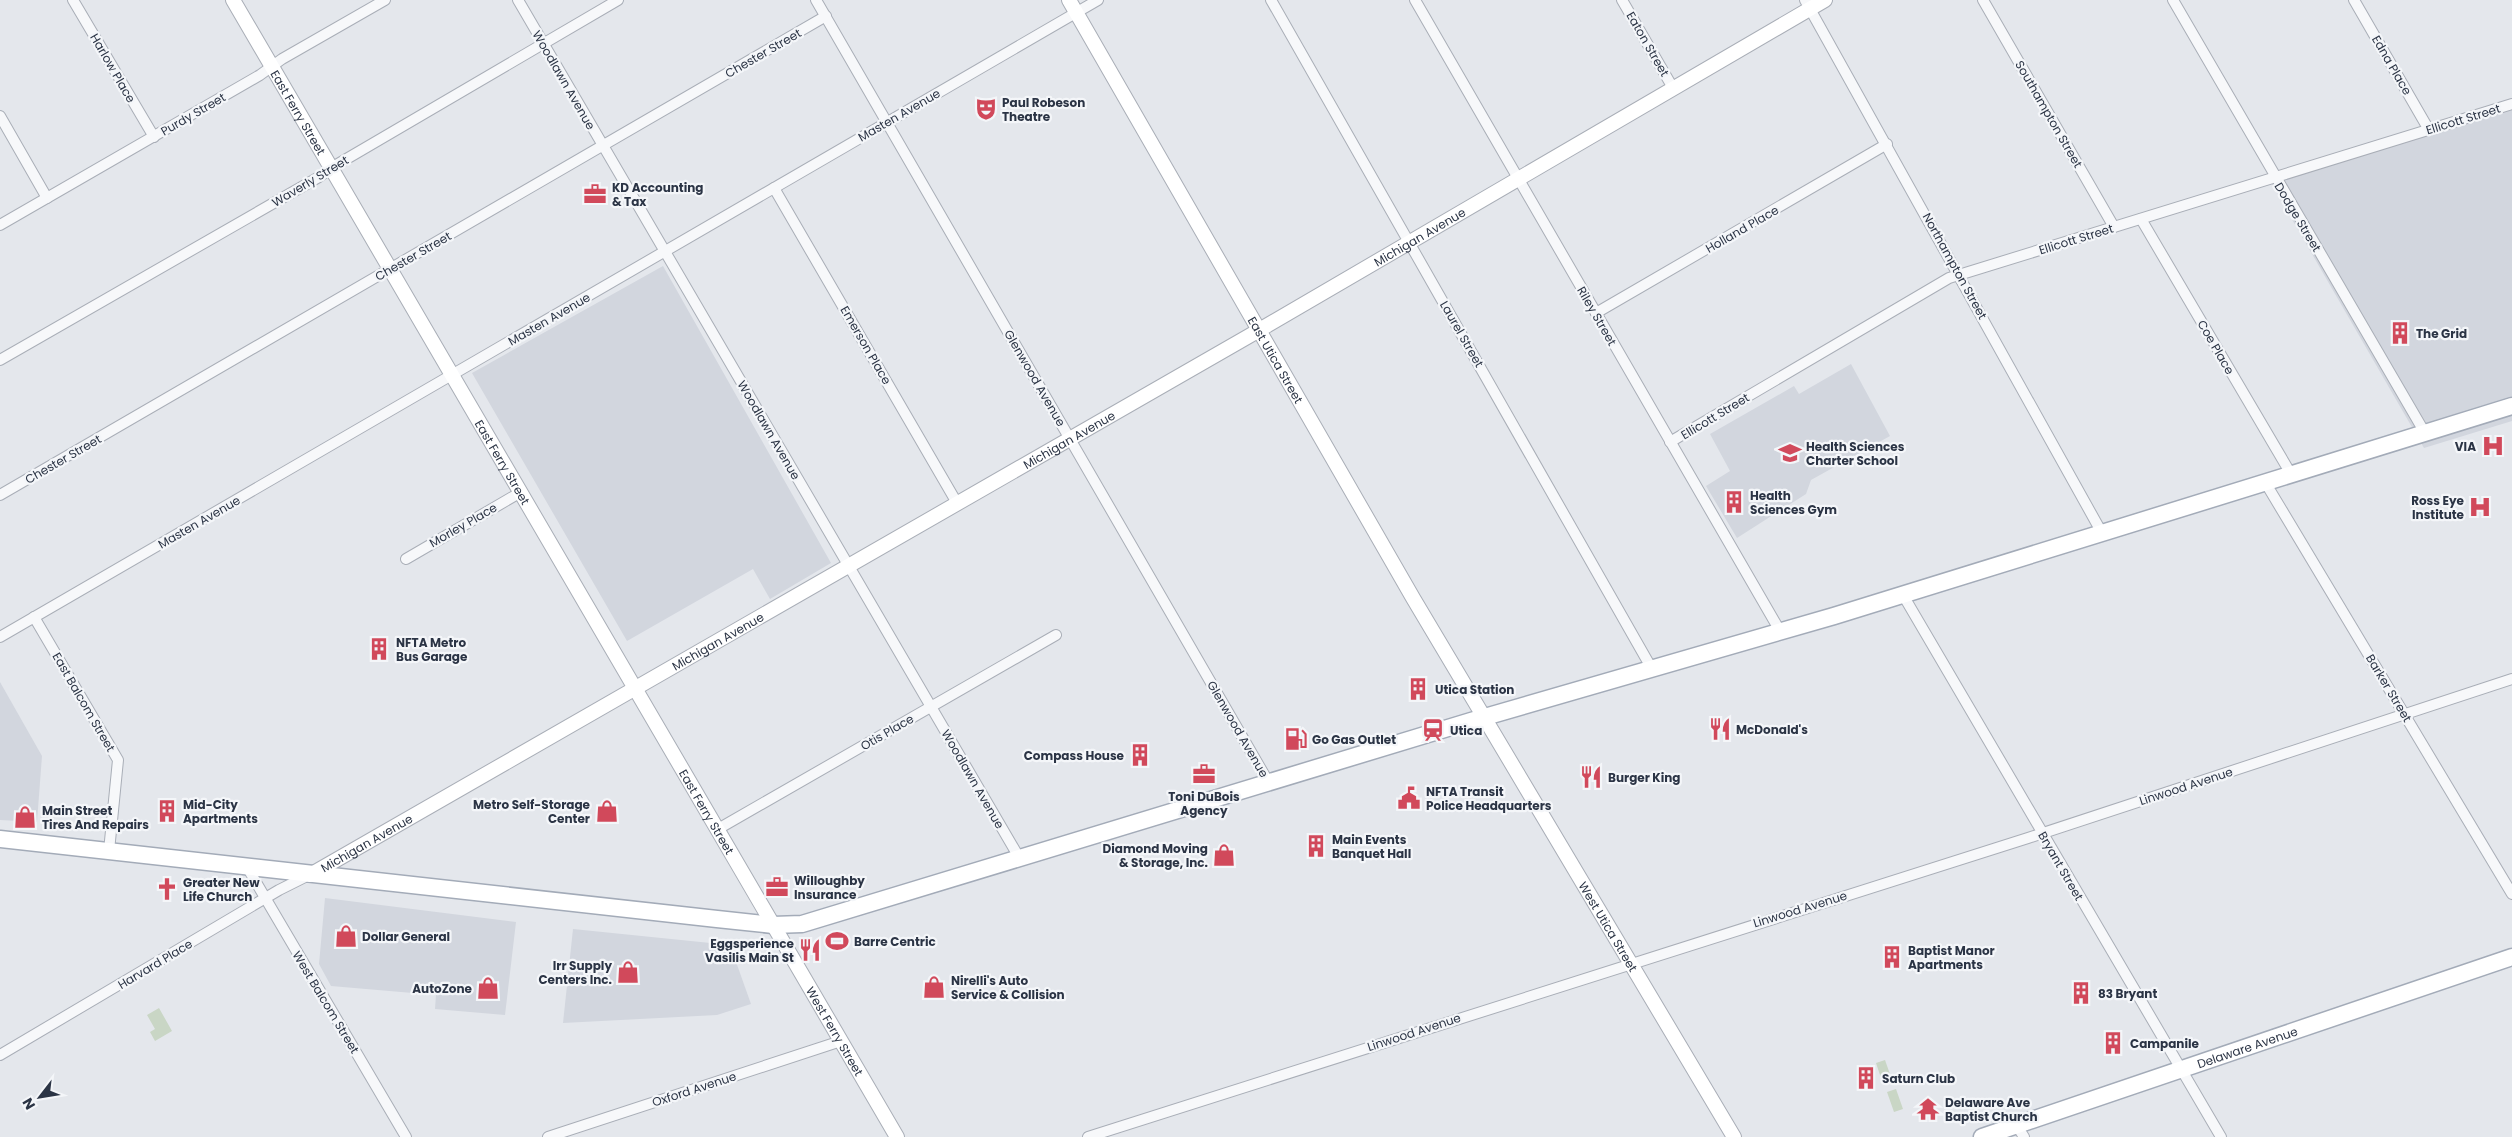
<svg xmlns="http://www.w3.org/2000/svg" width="2512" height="1137" font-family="Poppins,sans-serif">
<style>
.built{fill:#d2d6de}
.green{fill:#c9d6c5}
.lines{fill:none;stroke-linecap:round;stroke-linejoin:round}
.street-casing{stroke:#a9aeb7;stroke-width:12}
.secondary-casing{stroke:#a9aeb7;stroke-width:16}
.primary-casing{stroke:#a3abb8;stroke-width:19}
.street{stroke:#f7f8fa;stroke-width:10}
.secondary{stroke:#fff;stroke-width:14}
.primary{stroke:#fff;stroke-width:16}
.labels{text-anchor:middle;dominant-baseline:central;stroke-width:4.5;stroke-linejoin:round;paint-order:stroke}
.street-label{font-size:12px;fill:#2b3445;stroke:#f4f6f9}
.poi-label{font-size:12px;font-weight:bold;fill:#2b3445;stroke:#f4f6f9;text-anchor:start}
</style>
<rect width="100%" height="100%" fill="#e4e7ec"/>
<g class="built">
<path d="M2512,99V421L2424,448L2267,176Z"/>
<path d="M663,266L831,563L770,599L753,569L627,641L472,373Z"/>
<path d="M1851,364L1890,436L1811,480L1806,494L1737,538L1706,486L1730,471L1710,434L1794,386L1799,394Z"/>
<path d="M0,682L42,756L37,822L0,820Z"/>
<path d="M325,898L516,922L505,1015L435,1009L436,995L331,986L319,964Z"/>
<path d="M573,929L730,945L751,1004L717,1015L563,1023Z"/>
</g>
<g class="green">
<path d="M159,1008L172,1031L155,1041L150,1032L155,1029L147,1015Z"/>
<path d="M1885,1060L1892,1080L1883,1084L1876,1063Z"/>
<path d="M1896,1089L1903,1109L1894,1112L1887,1092Z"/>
</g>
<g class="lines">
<defs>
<g id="street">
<path d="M73,0L154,137"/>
<path d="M518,0L1020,859"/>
<path d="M816,0L1269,783"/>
<path d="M1271,0L1652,669"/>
<path d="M1415,0L1780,631"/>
<path d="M1622,0L1673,88"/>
<path d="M1805,0L2102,533"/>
<path d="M1983,0L2114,227"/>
<path d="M2173,0L2425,433"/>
<path d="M2354,0L2429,130"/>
<path d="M0,116L47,198"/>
<path d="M774,188L957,503"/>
<path d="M2141,219L2291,474"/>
<path d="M0,225L260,75L282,59L385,0"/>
<path d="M1596,313L1887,144"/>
<path d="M0,360L319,177L331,168L618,0"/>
<path d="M1670,442L1949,278L2512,104"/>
<path d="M2265,482L2512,894"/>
<path d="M0,495L826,16"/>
<path d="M406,559L521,492"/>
<path d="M1903,595L2221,1137"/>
<path d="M34,617L118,760L109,851"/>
<path d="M0,637L1098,0"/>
<path d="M718,829L1056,635"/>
<path d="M247,867L406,1137"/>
<path d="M0,1055L279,890L309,875"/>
<path d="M2017,1126L2024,1137"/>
<path d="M548,1137L841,1041"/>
<path d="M1088,1137L2028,838L2512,679"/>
</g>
<g id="secondary">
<path id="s1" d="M233,0L897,1137"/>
<path id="s2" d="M1069,0L1413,598L1734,1137"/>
<path id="s3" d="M310,875L1249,336L1825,0"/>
</g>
<g id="primary">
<path d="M0,839L717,919L773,925L802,924L1471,721L1834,616L2512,406"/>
<path id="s4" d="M1982,1137L2512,957"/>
</g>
</defs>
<use href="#street" class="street-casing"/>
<use href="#secondary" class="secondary-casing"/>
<use href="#primary" class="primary-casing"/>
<use href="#street" class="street"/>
<use href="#secondary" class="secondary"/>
<use href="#primary" class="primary"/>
</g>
<defs>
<symbol id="theatre-bare" viewBox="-9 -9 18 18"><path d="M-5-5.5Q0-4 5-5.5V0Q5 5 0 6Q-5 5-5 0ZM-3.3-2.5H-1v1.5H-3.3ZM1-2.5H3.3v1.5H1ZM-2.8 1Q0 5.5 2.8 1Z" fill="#d1495b" stroke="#f4f6f9" stroke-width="2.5" paint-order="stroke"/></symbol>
<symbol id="office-bare" viewBox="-9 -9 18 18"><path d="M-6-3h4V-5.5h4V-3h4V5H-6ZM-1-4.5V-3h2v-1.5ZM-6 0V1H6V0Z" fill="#d1495b" stroke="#f4f6f9" stroke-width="2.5" paint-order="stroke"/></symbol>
<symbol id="building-bare" viewBox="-9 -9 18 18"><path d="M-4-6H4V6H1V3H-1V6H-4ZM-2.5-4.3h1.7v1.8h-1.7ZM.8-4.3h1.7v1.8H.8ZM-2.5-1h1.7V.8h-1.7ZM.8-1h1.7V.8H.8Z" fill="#d1495b" stroke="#f4f6f9" stroke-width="2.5" paint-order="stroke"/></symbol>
<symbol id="hospital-bare" viewBox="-9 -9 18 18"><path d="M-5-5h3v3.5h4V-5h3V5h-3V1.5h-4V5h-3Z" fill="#d1495b" stroke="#f4f6f9" stroke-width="2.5" paint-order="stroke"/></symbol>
<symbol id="school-bare" viewBox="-9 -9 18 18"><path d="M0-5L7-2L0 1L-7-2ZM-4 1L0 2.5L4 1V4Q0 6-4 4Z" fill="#d1495b" stroke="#f4f6f9" stroke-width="2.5" paint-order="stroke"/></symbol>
<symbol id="restaurant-bare" viewBox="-9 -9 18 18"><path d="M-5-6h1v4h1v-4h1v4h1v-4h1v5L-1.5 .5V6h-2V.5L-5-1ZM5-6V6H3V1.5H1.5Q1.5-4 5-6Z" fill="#d1495b" stroke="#f4f6f9" stroke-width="2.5" paint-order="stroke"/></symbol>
<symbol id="station-bare" viewBox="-9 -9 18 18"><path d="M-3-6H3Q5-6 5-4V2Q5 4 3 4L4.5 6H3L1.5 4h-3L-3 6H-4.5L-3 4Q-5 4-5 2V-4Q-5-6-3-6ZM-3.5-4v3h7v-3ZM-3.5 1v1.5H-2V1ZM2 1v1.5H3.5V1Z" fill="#d1495b" stroke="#f4f6f9" stroke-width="2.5" paint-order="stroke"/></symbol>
<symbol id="fuel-bare" viewBox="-9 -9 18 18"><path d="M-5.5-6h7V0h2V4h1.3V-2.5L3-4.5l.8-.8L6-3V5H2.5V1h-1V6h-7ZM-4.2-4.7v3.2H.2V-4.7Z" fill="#d1495b" stroke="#f4f6f9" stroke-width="2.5" paint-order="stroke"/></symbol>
<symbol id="civic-bare" viewBox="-9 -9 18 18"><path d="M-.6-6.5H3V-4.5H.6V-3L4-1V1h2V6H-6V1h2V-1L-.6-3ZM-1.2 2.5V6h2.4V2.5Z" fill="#d1495b" stroke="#f4f6f9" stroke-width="2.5" paint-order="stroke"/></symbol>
<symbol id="shop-bare" viewBox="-9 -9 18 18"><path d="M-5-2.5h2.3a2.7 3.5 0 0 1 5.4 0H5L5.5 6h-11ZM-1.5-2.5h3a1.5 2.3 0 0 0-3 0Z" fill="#d1495b" stroke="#f4f6f9" stroke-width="2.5" paint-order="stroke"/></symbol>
<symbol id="church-bare" viewBox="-9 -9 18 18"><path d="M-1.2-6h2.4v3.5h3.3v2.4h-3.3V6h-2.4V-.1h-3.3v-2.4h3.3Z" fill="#d1495b" stroke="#f4f6f9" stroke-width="2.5" paint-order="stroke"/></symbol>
<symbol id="stadium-bare" viewBox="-9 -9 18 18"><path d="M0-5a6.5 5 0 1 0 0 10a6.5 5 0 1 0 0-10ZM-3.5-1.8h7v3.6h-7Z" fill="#d1495b" stroke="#f4f6f9" stroke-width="2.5" paint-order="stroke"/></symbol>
<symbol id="temple-bare" viewBox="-9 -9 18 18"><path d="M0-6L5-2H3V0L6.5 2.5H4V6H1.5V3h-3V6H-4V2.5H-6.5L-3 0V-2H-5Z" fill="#d1495b" stroke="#f4f6f9" stroke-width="2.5" paint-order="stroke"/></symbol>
</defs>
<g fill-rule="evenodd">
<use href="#theatre-bare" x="970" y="93" width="32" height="32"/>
<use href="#office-bare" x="579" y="178" width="32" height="32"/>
<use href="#building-bare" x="2384" y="317" width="32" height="32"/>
<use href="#hospital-bare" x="2477" y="430" width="32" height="32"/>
<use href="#school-bare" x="1774" y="437" width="32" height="32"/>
<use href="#building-bare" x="1718" y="486" width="32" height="32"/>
<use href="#hospital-bare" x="2464" y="491" width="32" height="32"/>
<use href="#building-bare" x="363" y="633" width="32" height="32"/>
<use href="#building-bare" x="1402" y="673" width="32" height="32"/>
<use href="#restaurant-bare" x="1704" y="713" width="32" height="32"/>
<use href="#station-bare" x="1417" y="714" width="32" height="32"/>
<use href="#fuel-bare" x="1280" y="723" width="32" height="32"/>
<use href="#building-bare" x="1124" y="739" width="32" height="32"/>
<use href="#office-bare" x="1188" y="758" width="32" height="32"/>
<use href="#restaurant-bare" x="1575" y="761" width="32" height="32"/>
<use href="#civic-bare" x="1393" y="782" width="32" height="32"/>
<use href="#building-bare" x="151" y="795" width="32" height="32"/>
<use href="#shop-bare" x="591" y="795" width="32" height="32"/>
<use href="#shop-bare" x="9" y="801" width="32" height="32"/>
<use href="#building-bare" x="1300" y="830" width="32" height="32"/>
<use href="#shop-bare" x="1208" y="839" width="32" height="32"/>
<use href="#office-bare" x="761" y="871" width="32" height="32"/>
<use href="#church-bare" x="151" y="873" width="32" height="32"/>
<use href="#shop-bare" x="330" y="920" width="32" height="32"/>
<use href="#stadium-bare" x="821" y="925" width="32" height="32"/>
<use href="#restaurant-bare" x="794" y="934" width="32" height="32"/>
<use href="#building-bare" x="1876" y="941" width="32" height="32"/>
<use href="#shop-bare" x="612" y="956" width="32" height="32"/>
<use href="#shop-bare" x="918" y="971" width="32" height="32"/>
<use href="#shop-bare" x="472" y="972" width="32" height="32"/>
<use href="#building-bare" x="2065" y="977" width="32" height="32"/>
<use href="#building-bare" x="2097" y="1027" width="32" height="32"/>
<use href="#building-bare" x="1850" y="1062" width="32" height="32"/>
<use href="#temple-bare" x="1912" y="1093" width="32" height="32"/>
</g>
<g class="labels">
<g class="street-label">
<text transform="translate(1648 44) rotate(60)">Eaton Street</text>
<text transform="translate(763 53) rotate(-30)">Chester Street</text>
<text transform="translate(2392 65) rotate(60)">Edna Place</text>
<text transform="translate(113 68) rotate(60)">Harlow Place</text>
<text transform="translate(564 80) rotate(60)">Woodlawn Avenue</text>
<text stroke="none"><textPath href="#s1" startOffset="130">East Ferry Street</textPath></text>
<text transform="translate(193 114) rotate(-30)">Purdy Street</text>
<text transform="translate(2049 114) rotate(60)">Southampton Street</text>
<text transform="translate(899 115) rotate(-30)">Masten Avenue</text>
<text transform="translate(2463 119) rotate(-17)">Ellicott Street</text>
<text transform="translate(310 181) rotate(-31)">Waverly Street</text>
<text transform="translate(2298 217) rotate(59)">Dodge Street</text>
<text transform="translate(1742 229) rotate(-30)">Holland Place</text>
<text stroke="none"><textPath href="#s3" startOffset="1280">Michigan Avenue</textPath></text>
<text transform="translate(2076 239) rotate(-17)">Ellicott Street</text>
<text transform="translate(413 256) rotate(-30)">Chester Street</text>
<text transform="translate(1955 266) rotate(61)">Northampton Street</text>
<text transform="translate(1597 316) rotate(60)">Riley Street</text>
<text transform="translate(549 319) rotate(-30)">Masten Avenue</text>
<text transform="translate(1462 334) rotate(60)">Laurel Street</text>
<text transform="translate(866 345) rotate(60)">Emerson Place</text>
<text transform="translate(2216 347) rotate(60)">Coe Place</text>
<text stroke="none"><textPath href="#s2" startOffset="415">East Utica Street</textPath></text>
<text transform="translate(1035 378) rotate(60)">Glenwood Avenue</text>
<text transform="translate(1715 416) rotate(-31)">Ellicott Street</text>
<text transform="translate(769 430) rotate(60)">Woodlawn Avenue</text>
<text stroke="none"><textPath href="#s3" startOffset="875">Michigan Avenue</textPath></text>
<text transform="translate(63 459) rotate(-30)">Chester Street</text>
<text stroke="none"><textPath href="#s1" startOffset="535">East Ferry Street</textPath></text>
<text transform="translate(199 522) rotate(-30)">Masten Avenue</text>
<text transform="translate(463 525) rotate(-30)">Morley Place</text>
<text stroke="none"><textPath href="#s3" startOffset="470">Michigan Avenue</textPath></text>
<text transform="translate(2389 688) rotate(59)">Barker Street</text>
<text transform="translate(84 702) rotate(60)">East Balcom Street</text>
<text transform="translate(1238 729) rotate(60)">Glenwood Avenue</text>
<text transform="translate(887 732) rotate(-30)">Otis Place</text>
<text transform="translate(973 779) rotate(60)">Woodlawn Avenue</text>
<text transform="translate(2186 786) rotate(-18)">Linwood Avenue</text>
<text stroke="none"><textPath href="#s1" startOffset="940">East Ferry Street</textPath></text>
<text stroke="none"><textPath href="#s3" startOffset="65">Michigan Avenue</textPath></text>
<text transform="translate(2061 866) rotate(60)">Bryant Street</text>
<text transform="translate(1800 909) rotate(-17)">Linwood Avenue</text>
<text stroke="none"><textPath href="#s2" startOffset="1072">West Utica Street</textPath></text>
<text transform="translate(155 964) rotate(-31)">Harvard Place</text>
<text transform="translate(326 1002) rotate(59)">West Balcom Street</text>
<text stroke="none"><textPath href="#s1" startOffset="1194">West Ferry Street</textPath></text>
<text transform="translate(1414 1032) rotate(-18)">Linwood Avenue</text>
<text stroke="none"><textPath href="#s4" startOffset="280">Delaware Avenue</textPath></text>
<text transform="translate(694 1089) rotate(-18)">Oxford Avenue</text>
</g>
<g class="poi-label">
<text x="1002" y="102">Paul Robeson<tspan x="1002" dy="14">Theatre</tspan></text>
<text x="612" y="187">KD Accounting<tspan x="612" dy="14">&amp; Tax</tspan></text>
<text x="2416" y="333">The Grid</text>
<text x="1806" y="446">Health Sciences<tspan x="1806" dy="14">Charter School</tspan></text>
<text x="2476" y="446" text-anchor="end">VIA</text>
<text x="1750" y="495">Health<tspan x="1750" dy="14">Sciences Gym</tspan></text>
<text x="2464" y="500" text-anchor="end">Ross Eye<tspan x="2464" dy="14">Institute</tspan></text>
<text x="396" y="642">NFTA Metro<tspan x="396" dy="14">Bus Garage</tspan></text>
<text x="1435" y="689">Utica Station</text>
<text x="1736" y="729">McDonald's</text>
<text x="1450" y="730">Utica</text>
<text x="1312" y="739">Go Gas Outlet</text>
<text x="1124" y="755" text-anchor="end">Compass House</text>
<text x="1608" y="777">Burger King</text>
<text x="1426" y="791">NFTA Transit<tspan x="1426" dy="14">Police Headquarters</tspan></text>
<text x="1204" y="796" text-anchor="middle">Toni DuBois<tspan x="1204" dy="14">Agency</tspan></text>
<text x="183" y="804">Mid-City<tspan x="183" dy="14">Apartments</tspan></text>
<text x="590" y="804" text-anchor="end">Metro Self-Storage<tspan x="590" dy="14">Center</tspan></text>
<text x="42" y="810">Main Street<tspan x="42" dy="14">Tires And Repairs</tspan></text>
<text x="1332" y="839">Main Events<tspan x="1332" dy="14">Banquet Hall</tspan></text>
<text x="1208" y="848" text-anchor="end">Diamond Moving<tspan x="1208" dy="14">&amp; Storage, Inc.</tspan></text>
<text x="794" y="880">Willoughby<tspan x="794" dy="14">Insurance</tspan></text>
<text x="183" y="882">Greater New<tspan x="183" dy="14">Life Church</tspan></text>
<text x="362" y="936">Dollar General</text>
<text x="854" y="941">Barre Centric</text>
<text x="794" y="943" text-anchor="end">Eggsperience<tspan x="794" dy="14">Vasilis Main St</tspan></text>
<text x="1908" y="950">Baptist Manor<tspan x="1908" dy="14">Apartments</tspan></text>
<text x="612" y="965" text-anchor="end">Irr Supply<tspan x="612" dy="14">Centers Inc.</tspan></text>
<text x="951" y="980">Nirelli's Auto<tspan x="951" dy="14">Service &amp; Collision</tspan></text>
<text x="472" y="988" text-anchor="end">AutoZone</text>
<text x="2098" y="993">83 Bryant</text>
<text x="2130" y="1043">Campanile</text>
<text x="1882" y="1078">Saturn Club</text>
<text x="1945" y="1102">Delaware Ave<tspan x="1945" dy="14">Baptist Church</tspan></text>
</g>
</g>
<g transform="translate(40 1097) rotate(239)" stroke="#f4f6f9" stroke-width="4" paint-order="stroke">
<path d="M0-4L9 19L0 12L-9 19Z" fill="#2b3445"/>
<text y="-8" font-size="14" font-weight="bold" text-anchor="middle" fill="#2b3445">N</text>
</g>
</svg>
